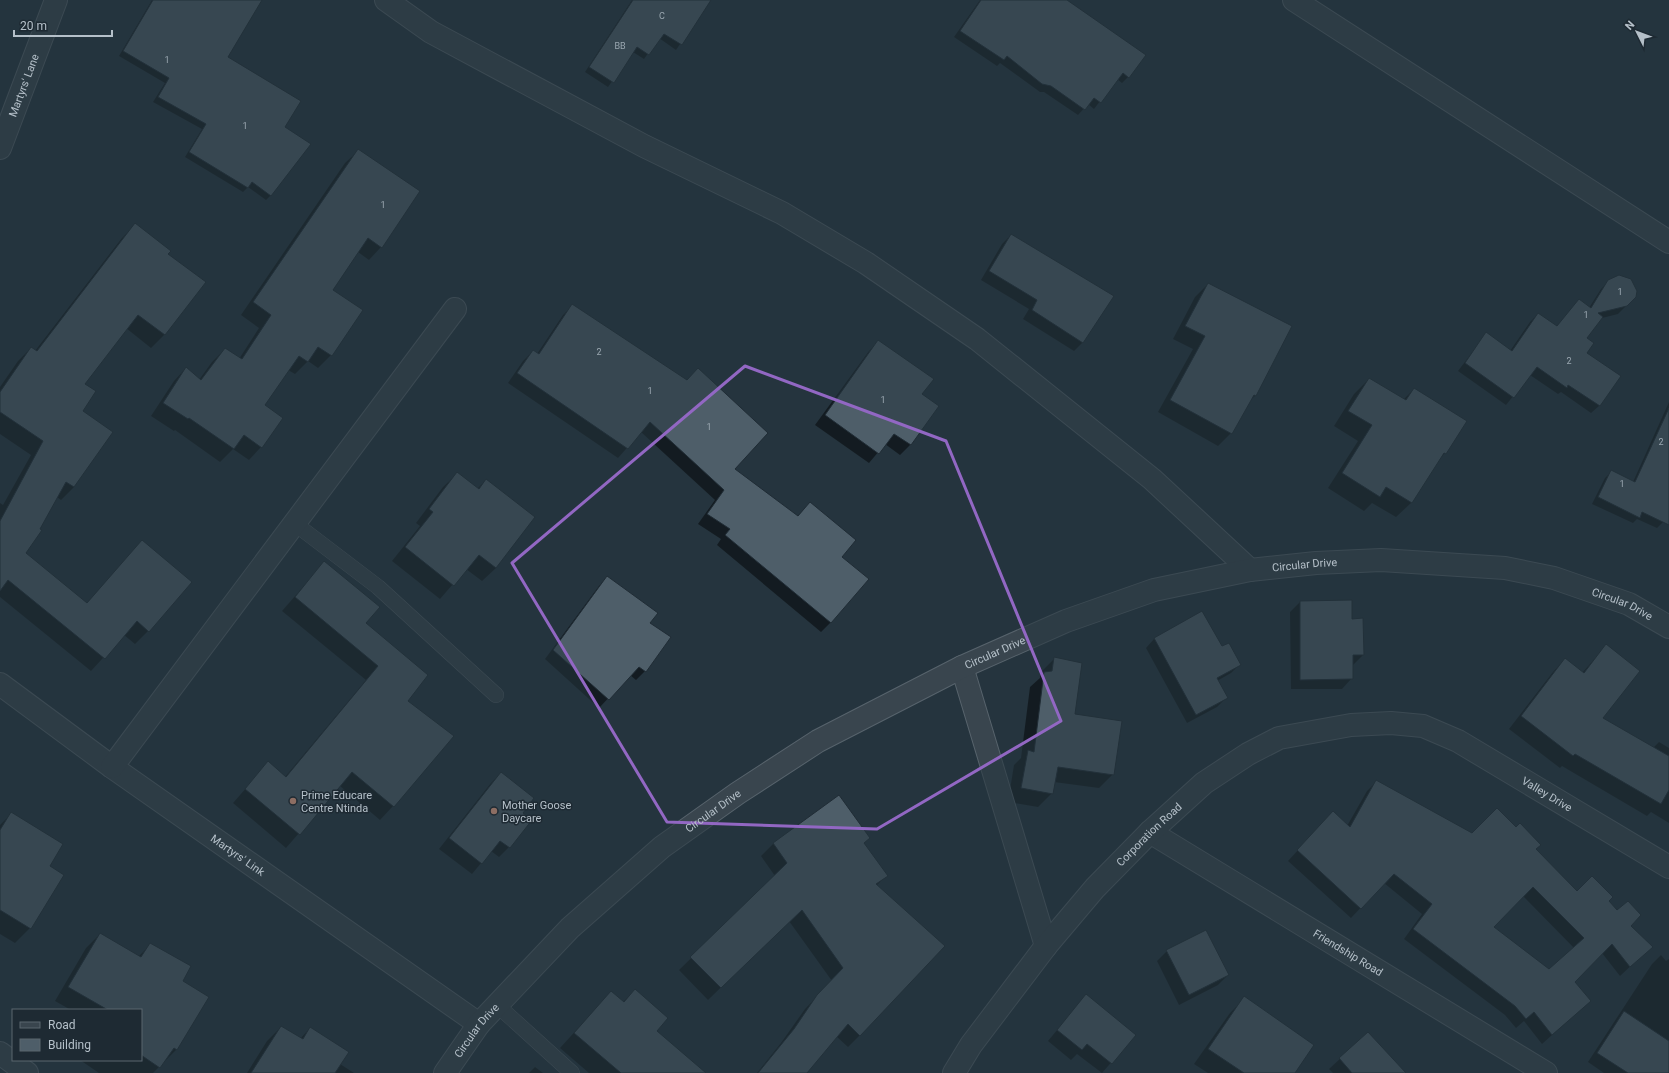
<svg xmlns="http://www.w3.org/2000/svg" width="1669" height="1073" font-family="Roboto,sans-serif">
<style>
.shadow{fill:#0007;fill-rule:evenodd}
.building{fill:#4e5e69;stroke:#202c35;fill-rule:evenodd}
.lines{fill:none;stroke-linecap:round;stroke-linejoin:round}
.service-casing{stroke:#57636c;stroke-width:16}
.minor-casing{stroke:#57636c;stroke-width:24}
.service{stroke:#39454e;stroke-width:15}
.minor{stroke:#39454e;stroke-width:22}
.marked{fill:none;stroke:#9267c3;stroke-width:3;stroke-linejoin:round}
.education-dot{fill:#8d6e63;stroke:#1e2a33;stroke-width:1.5}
.labels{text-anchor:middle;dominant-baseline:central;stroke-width:3;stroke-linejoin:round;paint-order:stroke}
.number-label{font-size:9px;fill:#9ba8b1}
.street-label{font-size:11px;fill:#b5c0c9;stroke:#1e2a33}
.poi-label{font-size:11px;fill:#b5c0c9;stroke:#1e2a33;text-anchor:start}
</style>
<rect width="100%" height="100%" fill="#25343e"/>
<g class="shadow">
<path d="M152,0H260L227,57L283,128L271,195L266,200L248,187L243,192L185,157L202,129L153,102L165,83L119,56Z"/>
<path d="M632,0L709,1L676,50L659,38L644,59L633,52L608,87L585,72Z"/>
<path d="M980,0H1065L1128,77L1122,83L1117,79L1094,109L1088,104L1078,115L1044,92H1040L1000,63L997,66L954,37Z"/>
<path d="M358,151L381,247L369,260L358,252L332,290L331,355L318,368L308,361L295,374L288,370L264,405L261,447L249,460L233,449L220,462L175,430L174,431L151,416L174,381L186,368L199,380L212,362L225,349L239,359L259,328L241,315L345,163Z"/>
<path d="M135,225L167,254L204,282L164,335L151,348L126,328L84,384L74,487L61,500L57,497L25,553L86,604L142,541L148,631L135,644L124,635L91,671L0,597V503L3,505L31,455L0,434V387L18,361L31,348L35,351L122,238Z"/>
<path d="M1011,235L1083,342L1074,351L1023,319L1029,309L981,280L1002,244Z"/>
<path d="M1626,277L1634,285L1626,306L1618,314L1602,318L1585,339L1586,353L1620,376L1599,406L1591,413L1561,392L1558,394L1530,375L1506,405L1458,371L1486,334L1510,351L1530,322L1538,314L1556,327L1579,300L1589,308L1601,289L1609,281L1613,278Z"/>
<path d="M1208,284L1291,326L1255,396L1249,401L1231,433L1218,446L1158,412L1193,349L1173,339L1195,297Z"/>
<path d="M572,306L733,469L797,517L810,503L841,557L831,622L821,632L717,545L721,539L698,524L715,500L641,432L618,458L508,383L523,361L533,351L537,354L563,315Z"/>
<path d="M879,341L921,394L938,406L910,445L900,455L885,444L869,463L815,425L869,351Z"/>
<path d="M1369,379L1403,400L1414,389L1445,453L1437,462L1411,503L1396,517L1372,503L1364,511L1328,488L1358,441L1334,426L1354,394Z"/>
<path d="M1669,402V510L1663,522L1657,528L1637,519L1633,523L1592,504L1605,478L1611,472L1633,482Z"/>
<path d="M457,474L477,489L486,480L496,568L482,581L466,569L440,599L392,561L420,526L416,523L443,487Z"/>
<path d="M324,563L407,701L393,806L380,820L340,786L286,848L233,803L268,763L285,777L366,680L282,611Z"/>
<path d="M607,577L645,671L636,680L630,675L599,708L545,659L599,586Z"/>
<path d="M1300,602L1351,620L1363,655L1353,665L1352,678L1342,689H1291L1290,612Z"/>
<path d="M1202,612L1222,648L1240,664L1231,673L1217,681L1226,698L1217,707L1187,723L1146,648L1154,639Z"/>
<path d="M1606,646L1602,719L1653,748L1659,742L1669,748V823L1651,812L1647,816L1562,766L1560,768L1509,729L1553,672L1565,659L1582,673Z"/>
<path d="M1055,658L1073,715L1113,774L1099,788L1054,782L1052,793L1038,807L1008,802L1014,765L1021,758L1030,687L1040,678L1041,672Z"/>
<path d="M501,773L521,813L509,847L499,857L491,851L472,874L439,849L491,783Z"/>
<path d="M1377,781L1472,834L1535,849L1577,892L1607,901L1651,947L1620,976L1602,953L1574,982L1590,1001L1542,1044L1524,1021L1516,1028L1505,1015L1404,939L1422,914L1384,883L1351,918L1288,861L1323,823L1347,826L1367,791ZM1523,896L1574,948L1549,970L1492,927Z"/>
<path d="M838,797L869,838L864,843L886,876L876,886L860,1035L848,1047L836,1036L806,1073H757L781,1043L805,1009L832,981L789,921L708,1000L679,970L775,876L761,856L773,844Z"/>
<path d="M11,814L48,866L30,928L15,943L0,934V825Z"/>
<path d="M100,934L138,957L151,944L181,982L176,1050L153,1073H99L80,1060H141V1010H71L55,1001L86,948Z"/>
<path d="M1167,951L1228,975L1218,985L1179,1005L1157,961Z"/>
<path d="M1661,955L1666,961L1669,959V1073H1604L1588,1062L1652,964Z"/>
<path d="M635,990L679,1073H589L560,1048L611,992L622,1003Z"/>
<path d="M1086,995L1135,1035L1102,1073L1077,1054L1071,1060L1048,1041Z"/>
<path d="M1245,998L1294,1073H1208L1194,1064L1230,1013Z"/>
<path d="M281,1027L300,1039L310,1028L340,1064L354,1073H247L267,1041Z"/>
<path d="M1368,1033L1400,1073H1333L1329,1069Z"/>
<path d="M535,1067L543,1073H529Z"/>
</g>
<g class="building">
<path d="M153,0H262L228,57L301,101L285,127L311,144L271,196L252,182L248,188L189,152L206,124L158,97L169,78L123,51Z"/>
<path d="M633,0H711L682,45L664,34L649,55L637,47L614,83L589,67Z"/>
<path d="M981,0H1067L1146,55L1129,78L1123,73L1101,103L1094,98L1085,110L1051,86L1042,84L1007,56L1004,60L960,31Z"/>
<path d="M358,149L420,191L382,248L368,238L333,290L363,310L332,356L318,347L308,362L299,356L265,405L283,418L262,448L244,435L234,449L189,418L188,419L163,403L186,367L201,380L225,348L242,359L271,315L253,302Z"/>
<path d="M135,223L171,251L168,254L206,282L165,335L138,315L85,384L96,391L83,411L113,432L74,487L66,482L40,529L42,530L26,553L87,603L142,540L192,582L149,632L137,621L105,659L8,580L0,591V521L43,441L0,412V392L31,347L37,351Z"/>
<path d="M1011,234L1114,296L1083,343L1032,310L1037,300L989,271Z"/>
<path d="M1619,275L1631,279L1637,291L1636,297L1627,306L1598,313L1603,317L1587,338L1594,343L1587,353L1621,376L1600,406L1568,385L1567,388L1537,367L1514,398L1465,363L1486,332L1512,351L1538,313L1557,326L1579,299L1591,308L1608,280Z"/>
<path d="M1208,283L1292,326L1256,396L1254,395L1232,434L1170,400L1205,336L1185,326Z"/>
<path d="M572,304L687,380L698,368L768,433L735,469L798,516L810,502L856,540L842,557L869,579L831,623L725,535L730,529L707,514L724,490L650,422L628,449L517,373L533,350L539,354Z"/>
<path d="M878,340L934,379L922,394L939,406L911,445L894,434L879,454L825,415Z"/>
<path d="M1369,378L1406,400L1414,388L1467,421L1446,454L1444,453L1412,503L1386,487L1380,497L1342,473L1372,425L1348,411Z"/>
<path d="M1669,408V525L1642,512L1640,518L1598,497L1611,470L1635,482Z"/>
<path d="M457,472L479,489L486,479L535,517L496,568L479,555L454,586L405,547L433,512L429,509Z"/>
<path d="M324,561L380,607L366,623L428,675L408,701L454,736L394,807L352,772L300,835L245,789L268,761L286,777L378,666L295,597Z"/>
<path d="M607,576L658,613L650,623L671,637L646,672L639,667L609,700L553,650Z"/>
<path d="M1352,600V619L1363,618L1364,655H1353V679L1300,680V601Z"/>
<path d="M1202,611L1222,646L1229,643L1241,665L1217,678L1228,698L1196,715L1154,638Z"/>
<path d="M1606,644L1640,671L1603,718L1669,756V790L1661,804L1575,754L1573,756L1521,716L1565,658L1584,673Z"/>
<path d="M1054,657L1082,663L1075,714L1122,721L1114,775L1058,767L1053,794L1021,788L1028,750L1034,752L1044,672L1052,671Z"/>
<path d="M501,772L534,798L523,813L532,820L510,848L500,841L482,864L449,838Z"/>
<path d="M1376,780L1472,833L1497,808L1516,827L1520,823L1541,845L1536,849L1577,891L1592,876L1613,897L1609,901L1617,910L1628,901L1641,915L1631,926L1653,947L1630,967L1612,944L1575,982L1591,1001L1552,1035L1534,1012L1526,1019L1515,1006L1413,929L1432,904L1394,874L1361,909L1297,850L1333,811L1350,827ZM1533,887L1584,938L1549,969L1494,927Z"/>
<path d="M839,795L870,838L864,843L888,876L876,884L945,946L860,1036L848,1024L807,1073H758L794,1029L817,995L843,968L802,910L721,988L690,957L787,863L773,843Z"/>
<path d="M11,812L63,844L50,866L64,875L31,929L0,910V830Z"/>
<path d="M1206,930L1229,975L1189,995L1166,950Z"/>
<path d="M100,933L141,957L150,943L191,966L183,981L209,997L177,1050L174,1048L160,1068L141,1055V1010H108L68,987Z"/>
<path d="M635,989L668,1018L657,1031L706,1073H621L574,1033L611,991L624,1002Z"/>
<path d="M1086,994L1136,1035L1112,1064L1087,1044L1082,1050L1057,1030Z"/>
<path d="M1244,996L1314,1045L1295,1073H1244L1208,1049Z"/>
<path d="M1624,1011L1669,1041V1073H1628L1597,1053Z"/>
<path d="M281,1026L303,1039L310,1027L349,1052L335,1073H251Z"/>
<path d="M1368,1032L1406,1073H1352L1339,1058Z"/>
</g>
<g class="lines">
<defs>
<g id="service">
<path d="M294,523L378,587L496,695"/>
<path d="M497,1005L572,1073"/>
</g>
<g id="minor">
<path d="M386,0L431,32L644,146L782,213L866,263L977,339L1152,479L1250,570"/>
<path d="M1294,0L1669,242"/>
<path id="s1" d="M0,148L56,0"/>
<path d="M962,667L1046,946"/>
<path id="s2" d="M0,684L112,767L479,1024"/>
<path d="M112,767L455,309"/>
<path id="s3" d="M1150,832L1546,1073"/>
<path d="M0,1053L27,1073"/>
<path id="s4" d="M445,1073L479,1024L570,928L662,847L738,793L818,741L962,667L1066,621L1154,590L1250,570L1316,563L1381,560L1505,568L1554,578L1629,604L1669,627"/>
<path id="s5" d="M954,1073L971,1045L1046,946L1095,888L1150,832L1204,783L1248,754L1279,738L1351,725L1391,723L1423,726L1458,741L1669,867"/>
</g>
</defs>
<use href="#service" class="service-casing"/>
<use href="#minor" class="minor-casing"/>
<use href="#service" class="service"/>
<use href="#minor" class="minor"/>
</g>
<path d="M0 0H1669V1073H0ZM745,366L946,441L1061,721L877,829L667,822L512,563Z" fill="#25343e" fill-opacity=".55" fill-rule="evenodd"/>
<path class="marked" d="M745,366L946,441L1061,721L877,829L667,822L512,563Z"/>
<g class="education-dot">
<circle cx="293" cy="801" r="4"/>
<circle cx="494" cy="811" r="4"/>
</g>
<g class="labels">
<g class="number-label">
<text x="662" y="16">C</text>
<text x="620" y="46">BB</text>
<text x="167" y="60">1</text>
<text x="245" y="126">1</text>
<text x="383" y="205">1</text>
<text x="1620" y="292">1</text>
<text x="1586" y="315">1</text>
<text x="599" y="352">2</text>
<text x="1569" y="361">2</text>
<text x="650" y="391">1</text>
<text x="883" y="400">1</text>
<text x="709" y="427">1</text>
<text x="1661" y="442">2</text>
<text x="1622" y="484">1</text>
</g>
<g class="street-label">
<text stroke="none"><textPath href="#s1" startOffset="67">Martyrs' Lane</textPath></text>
<text stroke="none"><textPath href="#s4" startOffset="1025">Circular Drive</textPath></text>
<text stroke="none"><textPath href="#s4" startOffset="1349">Circular Drive</textPath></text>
<text stroke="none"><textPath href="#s4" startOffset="701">Circular Drive</textPath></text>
<text stroke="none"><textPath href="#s5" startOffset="759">Valley Drive</textPath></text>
<text stroke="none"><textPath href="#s4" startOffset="377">Circular Drive</textPath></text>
<text stroke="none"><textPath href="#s5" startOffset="309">Corporation Road</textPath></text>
<text stroke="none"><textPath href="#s2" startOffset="293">Martyrs' Link</textPath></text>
<text stroke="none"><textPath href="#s3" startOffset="232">Friendship Road</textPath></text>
<text stroke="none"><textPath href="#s4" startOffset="53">Circular Drive</textPath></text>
</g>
<g class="poi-label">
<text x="301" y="795">Prime Educare<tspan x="301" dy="13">Centre Ntinda</tspan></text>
<text x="502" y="805">Mother Goose<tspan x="502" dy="13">Daycare</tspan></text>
</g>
</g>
<rect x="12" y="1009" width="130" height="52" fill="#1e2a33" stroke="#5a666f"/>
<rect x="20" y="1022" width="20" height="6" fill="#39454e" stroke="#5a666f"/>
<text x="48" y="1029" font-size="12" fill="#b5c0c9">Road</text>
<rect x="20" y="1039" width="20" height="12" fill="#4e5e69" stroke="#5a666f"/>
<text x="48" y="1049" font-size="12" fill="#b5c0c9">Building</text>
<g transform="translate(1637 32) rotate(312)" stroke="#1e2a33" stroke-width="3" paint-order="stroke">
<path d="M0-3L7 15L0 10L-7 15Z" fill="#b5c0c9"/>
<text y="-6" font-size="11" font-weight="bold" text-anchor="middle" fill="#b5c0c9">N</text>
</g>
<path d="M14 30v6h98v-6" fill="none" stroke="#b5c0c9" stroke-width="2"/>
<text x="20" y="30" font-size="12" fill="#b5c0c9" stroke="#1e2a33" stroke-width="3" paint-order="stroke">20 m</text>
</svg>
